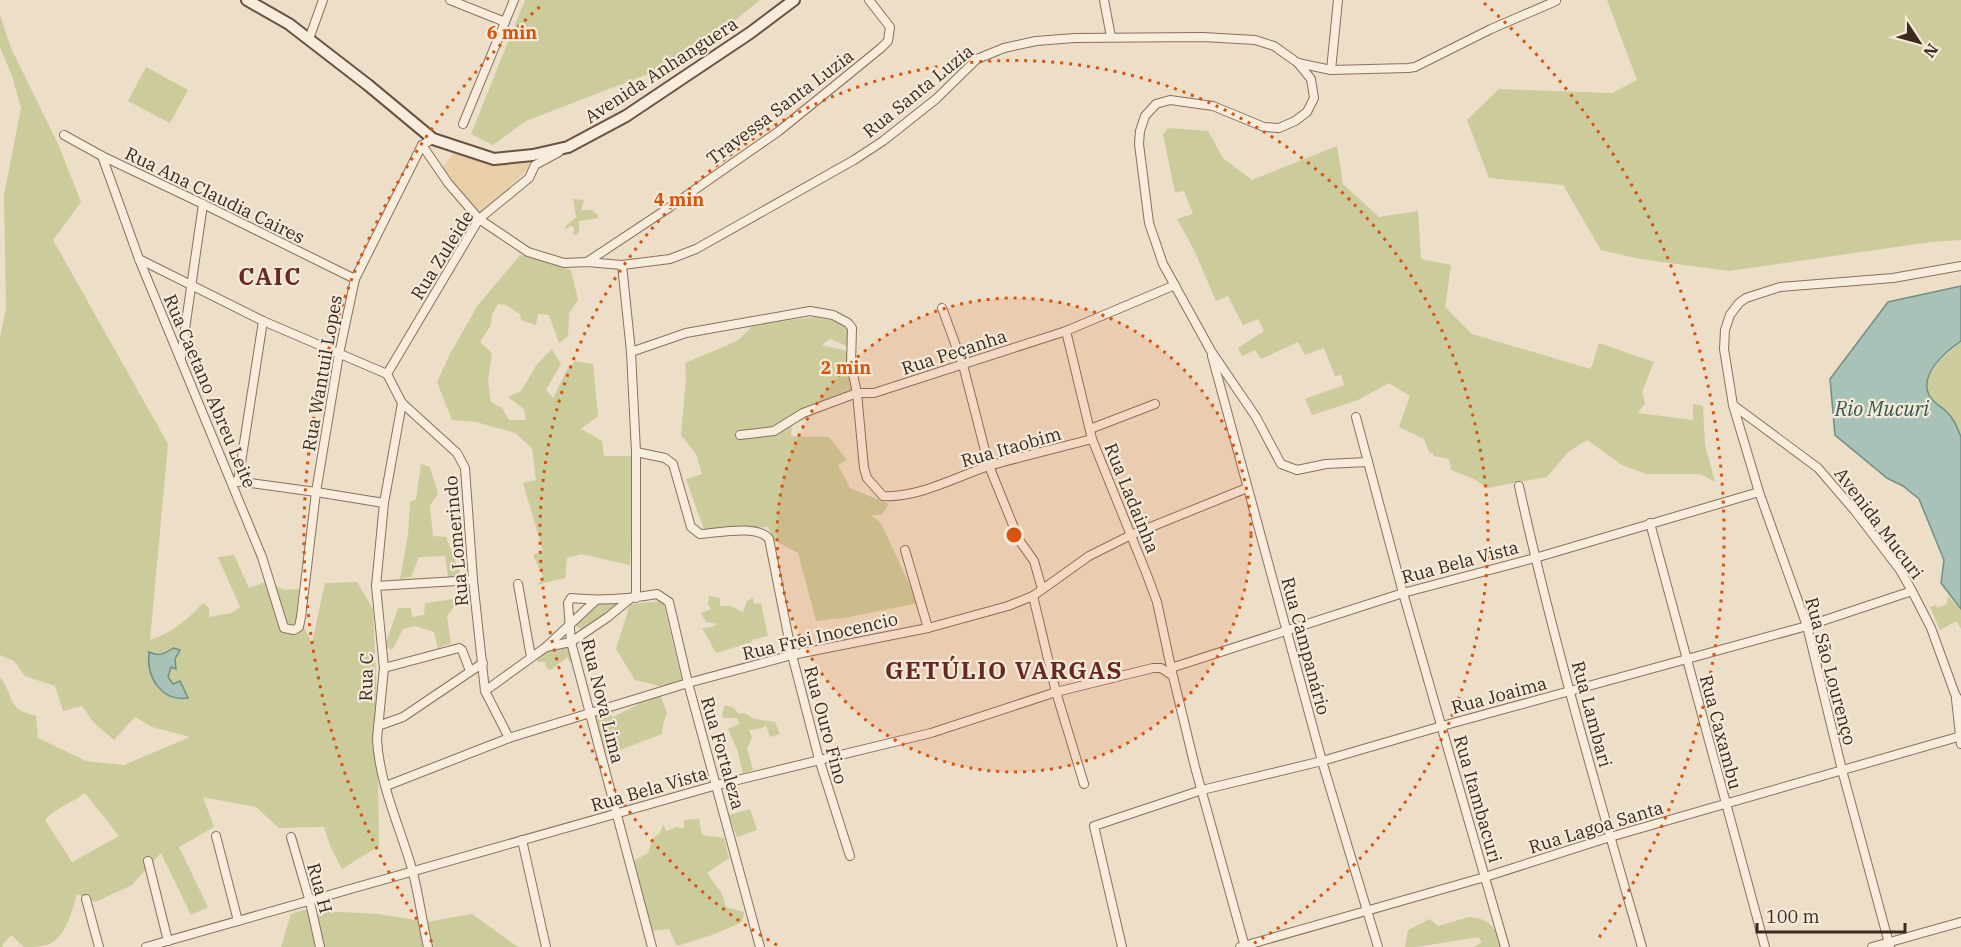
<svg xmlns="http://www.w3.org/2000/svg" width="1961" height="947" font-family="'IBM Plex Serif',serif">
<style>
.green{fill:#cbcb9c;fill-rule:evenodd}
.sand{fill:#e8cfa7}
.water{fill:#a9c2b8;stroke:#709084;stroke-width:1.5}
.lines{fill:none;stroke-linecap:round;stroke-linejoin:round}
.street-casing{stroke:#89705e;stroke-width:10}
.secondary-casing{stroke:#6b5141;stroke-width:14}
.street{stroke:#f8ecdc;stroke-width:8}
.secondary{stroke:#f8ecdc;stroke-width:10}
.ring{fill:none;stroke:#d7540e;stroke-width:3;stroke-dasharray:3 6}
.labels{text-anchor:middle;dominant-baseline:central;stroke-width:4.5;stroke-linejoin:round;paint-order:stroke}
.street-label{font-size:18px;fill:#3a2a21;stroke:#f5e9d8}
.water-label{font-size:20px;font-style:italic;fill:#315952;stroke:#f5e9d8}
.district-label{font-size:24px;font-weight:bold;letter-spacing:1.5px;fill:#652822;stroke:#f5e9d8}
.centre{fill:#d7540e;stroke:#f5e9d8;stroke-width:3}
.ring-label{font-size:18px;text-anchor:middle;font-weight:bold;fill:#d7540e;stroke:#f5e9d8;stroke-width:4.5;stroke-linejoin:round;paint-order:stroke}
</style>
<rect width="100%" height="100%" fill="#eddec8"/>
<g class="green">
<path d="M525,0H760L711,40L661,69L526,121L493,145L471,134Z"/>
<path d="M1607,0H1961V240L1931,242L1729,271L1640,259L1601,250L1563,185L1489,178L1467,120L1499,89L1612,93L1637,80Z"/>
<path d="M0,15L11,48L58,144L81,202L53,240L168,444L150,640C172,633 187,620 203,603L209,608V617L232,613L240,607L218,557L234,555L249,588L265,582L285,590L299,589L297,614L312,643L325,583L357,582L373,609L377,699L379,846L342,869L331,848L324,827L279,828L256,807L203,797L214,827L179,847L208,907L191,915L161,853L132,885L95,902L77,894C73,908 67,933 53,942C46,947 33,947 24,947L11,935L2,945L3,947H0V677C15,696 5,709 36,716L38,738L86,761L124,765L190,737L152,727L135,717L114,740L94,723L82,706L63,711L55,686L25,676L14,661L0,655V338L6,308L4,195L21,108L12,76L0,47ZM173,648L176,668L171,667L168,677L173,684L180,682L188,698L148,664L149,652L162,655ZM85,793L119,836L72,862L45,820C56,807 71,804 85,793Z"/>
<path d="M146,67L188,90L170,123L128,101Z"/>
<path d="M1168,128L1208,131L1223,158L1252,180L1337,146L1343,184L1379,217L1418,211L1421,259L1451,265L1445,307L1472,334L1591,369L1599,343L1654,362L1642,392L1645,403L1638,413L1693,420V404L1703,406L1705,445L1715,482L1700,474H1646L1622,465L1587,440L1568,452L1547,477L1487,488L1474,479L1451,470L1449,459L1434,456L1432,452L1430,454L1424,439L1399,427L1410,396L1389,383L1358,400L1312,415L1305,399L1344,385L1341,375L1335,376L1324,348L1305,355L1298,342L1261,359L1255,350L1242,356L1238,348L1264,331L1258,319L1243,325L1228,296L1216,301L1194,250L1177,219L1193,214L1184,191L1175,193L1163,134Z"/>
<path d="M573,199L584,200L581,210H594L593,212L597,214L599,218L579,221V232L576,235L572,234L575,230L573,227L570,226L565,230L566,226L576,217Z"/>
<path d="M520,255L545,260L571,270L578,300L569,313L568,336L559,343L549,315L538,314L536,325L521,320L520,314L506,305L498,304L492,315L491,325L480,342L492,353L488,381L491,402L502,408L509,420H526L524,409L508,397L522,390L537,364L552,349L561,364L546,390L553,398L567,370L575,361L593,364L598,416L581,429L602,441L604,456H632C631,492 632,529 630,565L581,554L567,558L565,578L536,585L544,579L533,555L543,551L523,483L536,480L532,448L515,433L476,422L452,420L437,382L451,352L478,305Z"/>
<path d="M815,317L839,322L848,330L849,347L830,339L822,345L847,351L853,391L830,408L792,425L791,436L829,437L847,460L838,465L850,488L889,504L882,515H871L881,523L918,603L850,617L816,621L798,553L774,540L768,527L704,530L686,479L702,474L696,454L681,435L686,378L685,363L737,341L755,324Z"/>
<path d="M1961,342V437C1953,417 1949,417 1935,403C1913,380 1944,356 1961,342Z"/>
<path d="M421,464L430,467L438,494L430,505L433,536L446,537L462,578L448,577L445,556L419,557L411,577L400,579L408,535L410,502L416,499Z"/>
<path d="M709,596L720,598V606H730L743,612L747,601L753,598L754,604L761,603L768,636L752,640V642L716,653L702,628L712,627L717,624L706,622L701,613L711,609L708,604Z"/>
<path d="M1948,596L1961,610V629L1956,621L1940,630L1930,607L1936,605L1937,608L1947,604Z"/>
<path d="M454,599V607L447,616L451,643L438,648L434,632L415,626L403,629L392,650L385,646L398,608H411L412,617L424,615L425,603Z"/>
<path d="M623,601L605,616L583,631L573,624L596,604Z"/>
<path d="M663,601L682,681L663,687L635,680L616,649L630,604Z"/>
<path d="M569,645L573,662H570L567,657L551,670L547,669L545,662H537L538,656L546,647Z"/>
<path d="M660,694L667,713L663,724L662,734L607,755L590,718L606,712L613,717L637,705L636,701Z"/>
<path d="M725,705L734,708L739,714L744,713L755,719L775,722L780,734L770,737L766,725L762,728L749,730L752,738L747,748L753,770L743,774L738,752L728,729L739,724L737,718H723L722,713Z"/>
<path d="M750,809L757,830L737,837L729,815Z"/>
<path d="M699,819L702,835L724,838L729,858L707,873L722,894L726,907L744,912L742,922L715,934L677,946L669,929L648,931L632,862L648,853L653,838L660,833L663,824L666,831L677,827L684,829V820Z"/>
<path d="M304,910L378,914L427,922L472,914L518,947H281L291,914Z"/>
<path d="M1469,917C1490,919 1496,927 1501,947H1474L1482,942L1478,937L1417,947H1405L1408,930L1430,919L1438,926Z"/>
</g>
<path class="sand" d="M456,150L476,160L542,157L479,213L442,168Z"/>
<g class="water">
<path d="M1961,286V341C1946,351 1919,374 1929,395C1933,403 1941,406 1947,412C1954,419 1957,427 1961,437V609L1941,583L1944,560L1919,499L1903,486L1887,478L1835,435L1830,379L1888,302Z"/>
<path d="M173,648L180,650L175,659L176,669L171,667L168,677L173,684L180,681L188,698C161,702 146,677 149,652C159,657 164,654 173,648Z"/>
</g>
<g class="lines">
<defs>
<g id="street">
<path d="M450,0L505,22"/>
<path d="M1104,0L1111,37"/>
<path d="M309,39L323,0"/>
<path d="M1298,63L1311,79L1314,98L1307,112L1295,121L1279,128L1264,127L1213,106L1170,100L1156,104L1145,116L1140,131L1139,144L1149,223L1163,264L1211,351L1256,417L1281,464L1297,470L1326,464L1368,462"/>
<path d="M1331,70L1338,0"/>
<path d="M463,124L514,0"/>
<path d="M64,135L102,156L203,204L355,279"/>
<path d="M422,145L448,183L479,219L528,252L564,263L587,262L622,265L670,259L696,249L854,160L883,141L936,99L977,59L1004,48L1036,41L1075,38L1203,37L1255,40L1274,46L1298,63L1331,70L1408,68L1415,67L1491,29L1556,1"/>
<path d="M102,156L139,259L262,557L284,628L294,630L299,627L301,617L316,492L339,354L355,279L422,145L433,139"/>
<path d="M139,259L263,321L387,374"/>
<path d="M587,262L670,207L779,131L881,48L888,41L890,27L869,0"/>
<path d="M622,265L631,352L636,452V598"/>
<path d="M942,308L963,365L989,466L1019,540L1034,561L1042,589"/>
<path d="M1066,331L1092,439L1147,575L1157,602L1172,672"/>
<path d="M631,352L686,333L810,311L833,315L848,323L852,328L851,365L857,393L864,468L867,478L883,496C919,498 955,477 989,466C1023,456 1058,448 1092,439"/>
<path d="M1212,356L1322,761L1378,947"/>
<path d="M181,357L203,204"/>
<path d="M387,374L402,403L457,453L465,468L473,580L485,691L509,738"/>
<path d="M387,374L479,219L529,178L535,165L559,152"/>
<path d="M402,403L384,503L376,586L384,668L377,739C379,783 400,827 412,869C419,895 422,921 428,947"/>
<path d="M1733,405L1818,468L1855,511L1900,570L1912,591L1931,628L1955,694L1961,704"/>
<path d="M1356,417L1403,593L1505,947"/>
<path d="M1090,429L1155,404"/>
<path d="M740,435L774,431L803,413L857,393H874L1066,331L1175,285"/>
<path d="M636,452L665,458L673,464L691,527L700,534C718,533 758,524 769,539L792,655L819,759L850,856"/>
<path d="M236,481L316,492L384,503"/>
<path d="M238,482L263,321"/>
<path d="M1519,486C1553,641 1598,794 1642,947"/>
<path d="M1650,523L1765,947"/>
<path d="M905,550L928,628"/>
<path d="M518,584L531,657"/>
<path d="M376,586L473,580"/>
<path d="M1033,596L1056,692L1084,784"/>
<path d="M546,647L595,601"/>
<path d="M384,668L459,648L462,650L470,671"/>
<path d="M1171,668L1403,593L1535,558L1759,492"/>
<path d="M485,691L546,647L571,642L608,617L631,598"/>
<path d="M1956,699L1961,744"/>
<path d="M378,726L403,717L483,663"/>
<path d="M386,786L509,738L688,683L792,655L928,628L1008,606L1033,596L1089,556L1131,535L1247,488"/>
<path d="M216,836L238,921"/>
<path d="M291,837L310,902L320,947"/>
<path d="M522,840L546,947"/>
<path d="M148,861L168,941"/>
<path d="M86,899L99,947"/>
<path d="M146,947L717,785L931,733L1056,692L1153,668H1161L1173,676L1195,767L1245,947"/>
<path d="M652,947L571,642L568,603L571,598C600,601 629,599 657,594L669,602L688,683L760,947"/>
<path d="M1122,947L1094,826L1202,790L1322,761L1442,726L1687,659L1807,626L1912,591"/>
<path d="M1240,947L1485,877L1610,837L1961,736"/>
<path d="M1872,947L1961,922"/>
<path d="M1890,947L1842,770L1807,626L1759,492L1733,405L1724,349L1725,330L1730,315L1739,303L1746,298L1780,287L1893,278L1961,266"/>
</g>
<path id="secondary" d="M247,0L289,24L368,85L433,139L494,159L533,155L568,147L626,116L750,33L794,0"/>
</defs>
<use href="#street" class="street-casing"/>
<use href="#secondary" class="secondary-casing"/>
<use href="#street" class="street"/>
<use href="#secondary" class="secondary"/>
</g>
<circle cx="1014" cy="535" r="237" fill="#d7540e" fill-opacity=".12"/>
<g class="ring">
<circle cx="1014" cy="535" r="237"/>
<path d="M777 945A474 474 0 1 1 1251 945"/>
<path d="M432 942A710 710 0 0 1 544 3M1484 3A710 710 0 0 1 1596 942"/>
</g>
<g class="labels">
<g class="street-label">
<text transform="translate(661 70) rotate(-33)">Avenida Anhanguera</text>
<text transform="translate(918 91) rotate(-39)">Rua Santa Luzia</text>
<text transform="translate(780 107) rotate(-37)">Travessa Santa Luzia</text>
<text transform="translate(215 195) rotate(26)">Rua Ana Claudia Caires</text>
<text transform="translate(442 255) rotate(-58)">Rua Zuleide</text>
<text transform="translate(954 352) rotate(-18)">Rua Peçanha</text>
<text transform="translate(322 373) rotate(-80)">Rua Wantuil Lopes</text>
<text transform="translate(210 391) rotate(67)">Rua Caetano Abreu Leite</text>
<text transform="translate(1011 447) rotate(-16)">Rua Itaobim</text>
<text transform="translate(1132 498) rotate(68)">Rua Ladainha</text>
<text transform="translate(1879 523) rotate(53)">Avenida Mucuri</text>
<text transform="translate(456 541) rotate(-95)">Rua Lomerindo</text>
<text transform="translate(1460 562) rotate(-15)">Rua Bela Vista</text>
<text transform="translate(820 636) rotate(-13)">Rua Frei Inocencio</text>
<text transform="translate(1306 646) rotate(75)">Rua Campanário</text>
<text transform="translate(1831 671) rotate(75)">Rua São Lourenço</text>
<text transform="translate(366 677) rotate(-89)">Rua C</text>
<text transform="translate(1499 695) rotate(-15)">Rua Joaima</text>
<text transform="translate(603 701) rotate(76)">Rua Nova Lima</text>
<text transform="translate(1592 714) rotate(75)">Rua Lambari</text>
<text transform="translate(826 725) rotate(75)">Rua Ouro Fino</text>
<text transform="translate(1721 732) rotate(75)">Rua Caxambu</text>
<text transform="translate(723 753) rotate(74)">Rua Fortaleza</text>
<text transform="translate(649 789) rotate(-16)">Rua Bela Vista</text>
<text transform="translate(1478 799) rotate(74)">Rua Itambacuri</text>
<text transform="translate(1596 827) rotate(-17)">Rua Lagoa Santa</text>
<text transform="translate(320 888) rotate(75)">Rua H</text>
</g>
<g class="water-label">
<text x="1882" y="408">Rio Mucuri</text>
</g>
<g class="district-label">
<text x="270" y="276">CAIC</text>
<text x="1004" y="670">GETÚLIO VARGAS</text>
</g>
</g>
<circle cx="1014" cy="535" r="9" class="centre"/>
<g class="ring-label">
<text x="512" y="39">6 min</text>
<text x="679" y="206">4 min</text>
<text x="846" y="374">2 min</text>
</g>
<g transform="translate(1919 42) rotate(126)" stroke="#f5e9d8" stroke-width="4.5" paint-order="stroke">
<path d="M0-4.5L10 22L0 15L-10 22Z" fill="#3a2a21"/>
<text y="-9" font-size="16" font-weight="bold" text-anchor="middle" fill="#3a2a21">N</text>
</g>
<path d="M1757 923v9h148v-9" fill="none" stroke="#3a2a21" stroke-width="3"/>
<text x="1766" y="923" font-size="18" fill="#3a2a21" stroke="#f5e9d8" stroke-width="4.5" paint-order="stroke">100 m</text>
</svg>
